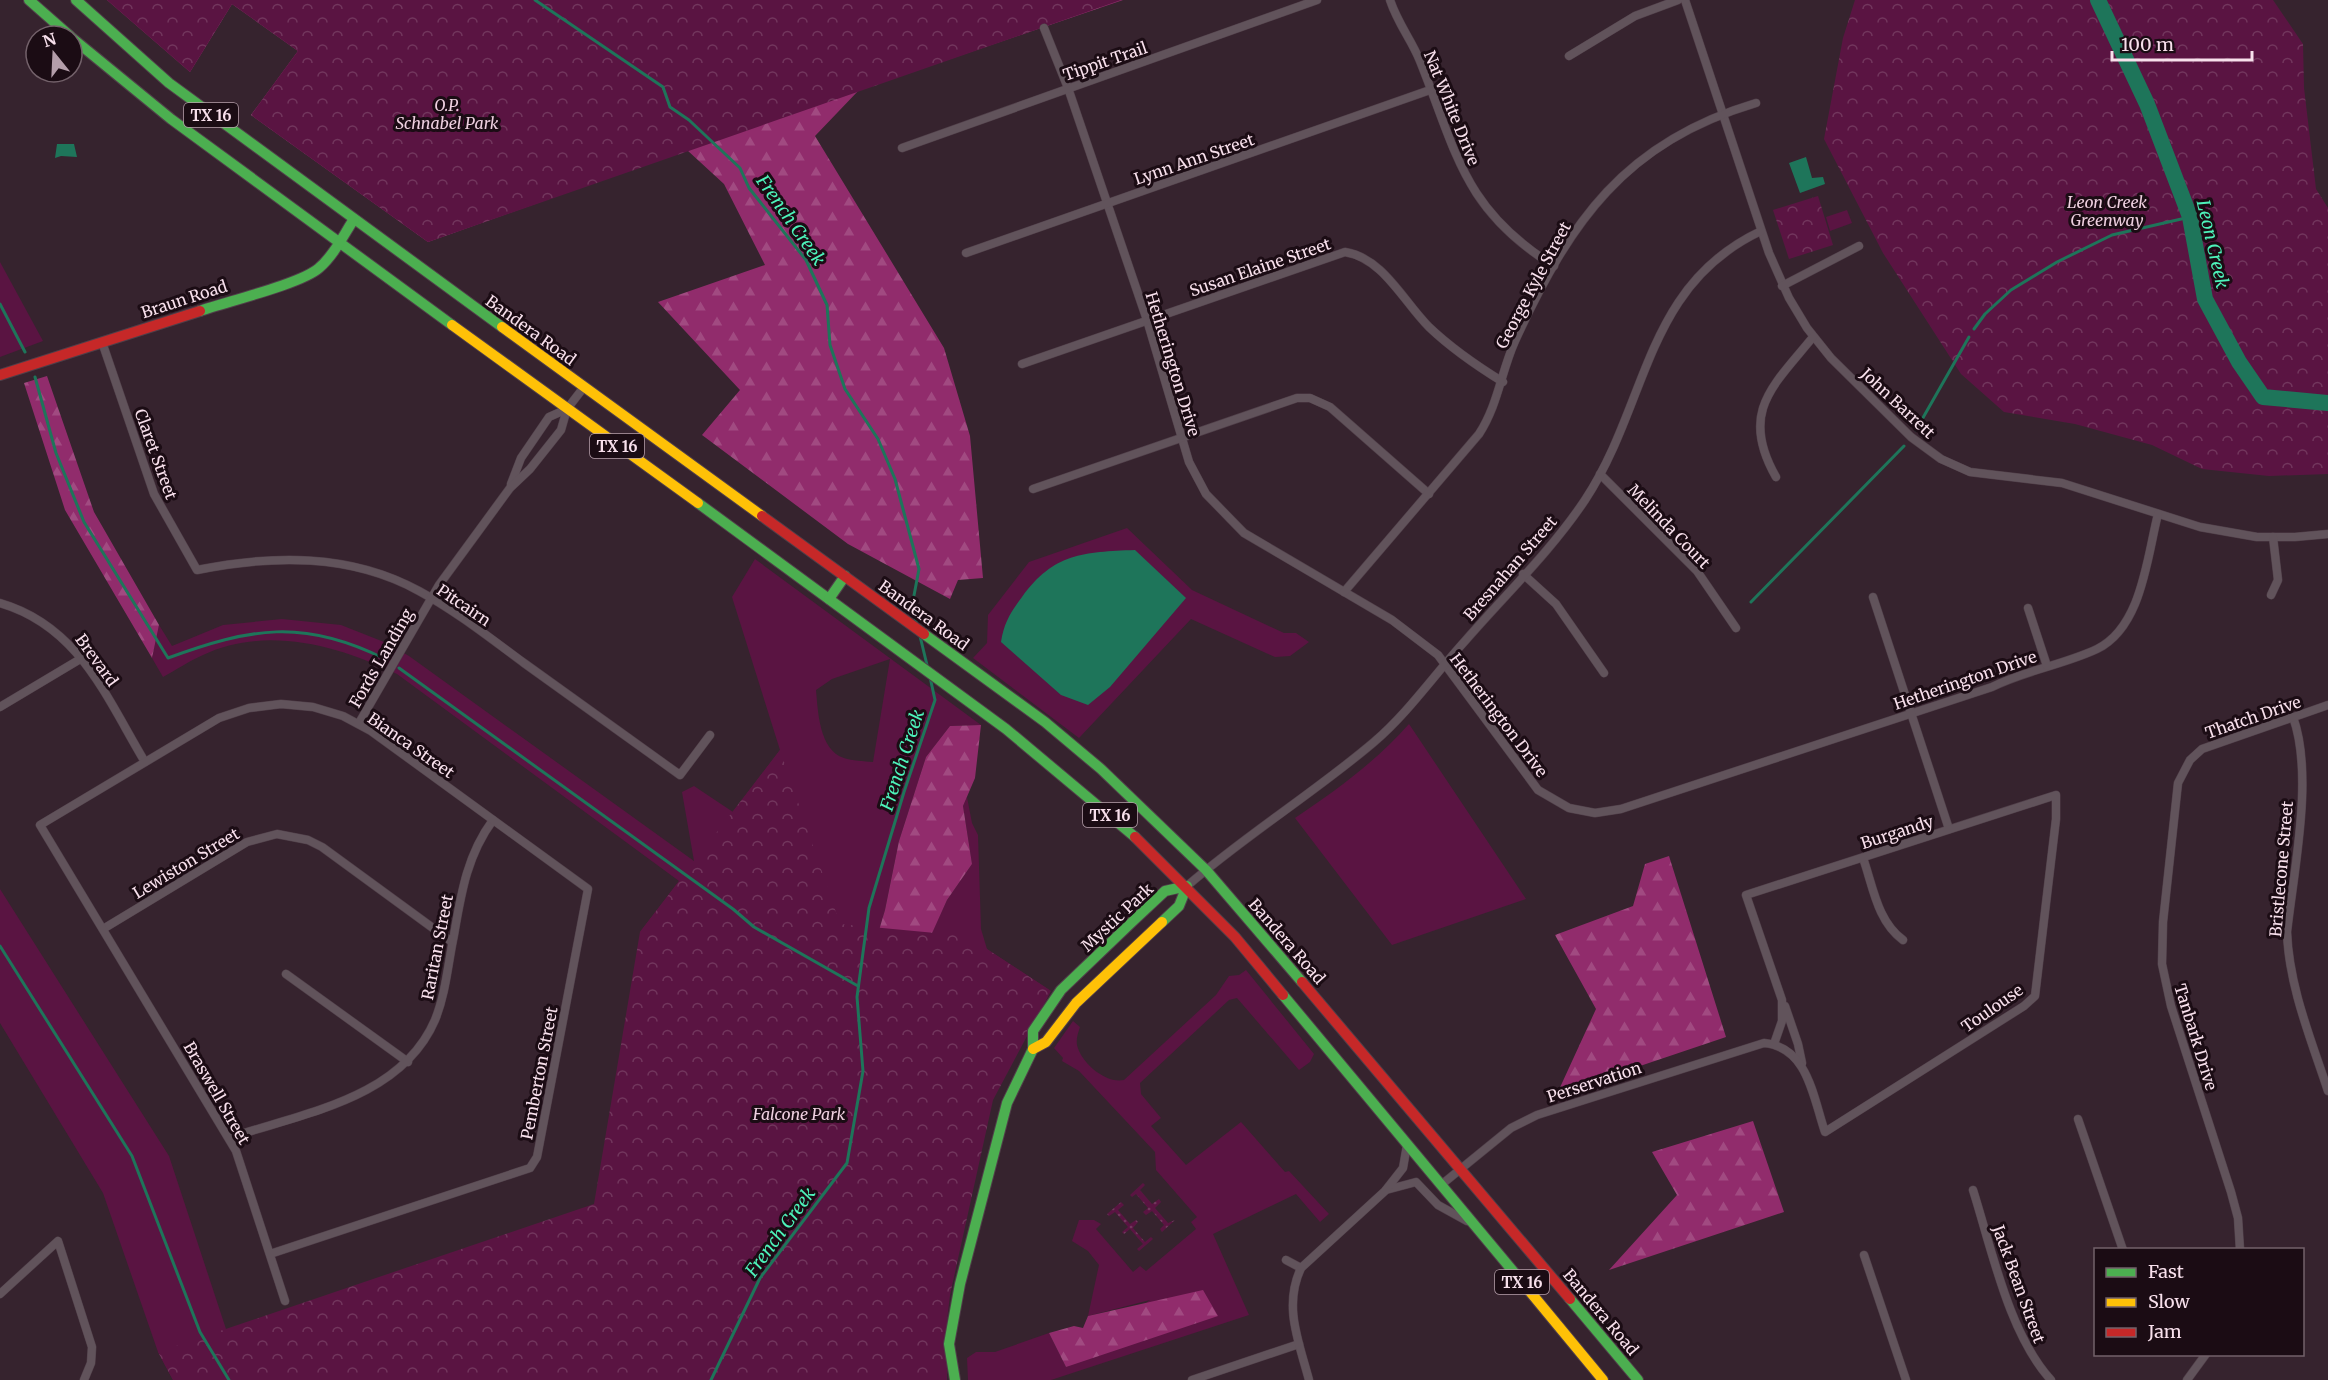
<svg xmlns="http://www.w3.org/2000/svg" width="2328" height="1380" font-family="Merriweather,serif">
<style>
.grass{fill:#5a1442;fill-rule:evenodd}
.forest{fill:url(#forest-firs)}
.park{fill:url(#park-crowns)}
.garden{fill:url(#garden-dots)}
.water{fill:#1e755a}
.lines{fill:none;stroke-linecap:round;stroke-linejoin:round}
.stream{stroke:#1e755a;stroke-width:3}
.river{stroke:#1e755a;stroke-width:16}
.street-casing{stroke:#503f49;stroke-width:9}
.fast-casing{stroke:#503f49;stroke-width:12}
.slow-casing{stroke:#503f49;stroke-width:12}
.jam-casing{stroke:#503f49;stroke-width:12}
.street{stroke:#61535b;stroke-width:8}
.fast{stroke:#4caf50;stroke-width:10}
.slow{stroke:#ffc107;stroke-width:10}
.jam{stroke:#c62828;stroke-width:10}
.labels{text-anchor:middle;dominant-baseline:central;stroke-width:6;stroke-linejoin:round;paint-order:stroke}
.shield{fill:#1b0c14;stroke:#b6a0ab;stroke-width:1.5}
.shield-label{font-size:15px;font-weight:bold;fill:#f8e0ec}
.street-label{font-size:16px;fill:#f8e0ec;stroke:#1b0c14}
.park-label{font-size:16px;font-style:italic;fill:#efd0e0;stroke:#1b0c14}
.water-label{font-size:18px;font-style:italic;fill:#4df3ba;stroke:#1b0c14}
</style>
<defs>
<pattern id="forest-firs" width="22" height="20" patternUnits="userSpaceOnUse" patternTransform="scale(1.5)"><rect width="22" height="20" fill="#912c6c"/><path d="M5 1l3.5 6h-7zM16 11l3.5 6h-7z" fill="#a14a81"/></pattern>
<pattern id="park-crowns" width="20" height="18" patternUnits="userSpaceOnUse" patternTransform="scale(1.5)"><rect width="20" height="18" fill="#5a1442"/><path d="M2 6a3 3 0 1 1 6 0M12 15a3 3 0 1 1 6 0" fill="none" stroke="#72365d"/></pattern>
<pattern id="garden-dots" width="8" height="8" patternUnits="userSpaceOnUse" patternTransform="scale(1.5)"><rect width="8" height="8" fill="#5a1442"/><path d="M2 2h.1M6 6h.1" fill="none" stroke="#72365d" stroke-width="1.8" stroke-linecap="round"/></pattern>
</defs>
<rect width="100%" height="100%" fill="#36232e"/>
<g class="grass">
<path d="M1847,210L1852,223L1830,231L1826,217Z"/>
<path d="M0,262L43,341L0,357Z"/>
<path d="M1127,528L1192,590L1284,633H1296L1309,642L1290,656L1275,657L1191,619L1079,738L973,658L987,643L988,615L1029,562Z"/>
<path d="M755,559L981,725L950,726L926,757L899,841L885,910L866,974L640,932L679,881L397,674C339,646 266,625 203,655C189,661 176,670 163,677L152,658L159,625L172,646L223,625L282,619L341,625L384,642L409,656L694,861L682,792L694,786L733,812L780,750L732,597ZM890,659L873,762C864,761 852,761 844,758C819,750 818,711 816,690L832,679Z"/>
<path d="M1409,724L1526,899L1392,945L1295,818C1337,790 1375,762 1409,724Z"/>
<path d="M967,797L972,823L978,835L981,929L987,949L1051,991L931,934L947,900L972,864L963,806Z"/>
<path d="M0,889L169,1156L226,1329L245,1359L588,1380H173L158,1352L103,1193L0,1023Z"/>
<path d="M1246,970L1314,1054L1310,1062L1299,1070L1237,998L1229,1000L1140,1083L1141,1094L1161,1118L1151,1126L1186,1165L1241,1122L1285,1172L1289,1171L1329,1214L1320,1222L1296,1194L1213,1234L1249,1315L1051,1380H968L967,1358L976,1352H995L1049,1333L1066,1367L1150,1300L1088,1316L1099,1265L1088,1251L1072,1241L1079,1220H1094L1101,1224L1096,1229L1133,1272L1140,1266L1146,1271L1196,1229L1191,1222L1197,1217L1156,1170L1155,1152L1079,1071L1062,1061L1063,1058L1054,1048L1073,1021L1080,1027C1078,1033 1076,1039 1077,1045C1081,1063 1106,1084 1124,1080L1216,995L1229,976L1239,975Z"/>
</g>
<g class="forest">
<path d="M107,0H1123L859,90L815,136L944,348L970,436L983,578L958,580L950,599L848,544L702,435L740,390L658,302L765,265L724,184L687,150L428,242L251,115L298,51L232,4L190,72Z"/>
<path d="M47,376L94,512L159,625L152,658L65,510L24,383Z"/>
<path d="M981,725L975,778L963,806L972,864L947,900L919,962L866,974L885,910L899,841L926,757L950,726Z"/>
<path d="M1669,856L1726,1037L1557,1094L1596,1009L1555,935L1633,906L1645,864Z"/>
<path d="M1753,1121L1784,1212L1609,1270L1677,1195L1652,1152Z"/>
<path d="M1203,1290L1218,1316L1066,1367L1049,1333L1074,1326L1083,1328L1088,1316Z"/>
</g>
<g class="park">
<path d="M107,0H1121L428,242L251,115L298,51L232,4L190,72Z"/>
<path d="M1855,0H2273L2303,44L2304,88L2316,189L2328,208V474L2269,476L2202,469L2152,445L2075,424L2004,412L1961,374L1883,253L1824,139L1843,38Z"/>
<path d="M1818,196L1833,245L1789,259L1773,210Z"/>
<path d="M780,750L840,924L967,936L1051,991L993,1100L950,1295L947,1320V1380H173L158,1352L594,1204L640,932Z"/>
</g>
<g class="garden">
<path d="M1143,1183L1145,1185L1140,1190L1152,1204L1159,1199L1161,1202L1155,1208L1168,1223L1175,1220L1162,1232L1160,1229L1164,1225L1152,1211L1146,1215L1143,1212L1148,1208L1136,1194L1132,1197L1130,1195Z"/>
<path d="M1121,1202L1124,1205L1118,1210L1130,1224L1136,1220L1138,1222L1133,1228L1145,1242L1151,1237L1153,1239L1139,1251L1137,1249L1143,1244L1130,1229L1124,1234L1122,1232L1128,1227L1115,1212L1109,1216L1107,1214Z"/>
</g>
<g class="water">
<path d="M57,144H74L77,157L61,156L55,158Z"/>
<path d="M1806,157L1812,178L1823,177L1825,184L1800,193L1789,163Z"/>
<path d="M1135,550L1186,598L1110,687L1088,705L1061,695L1001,642C1004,623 1010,613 1022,597C1054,553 1083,552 1135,550Z"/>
</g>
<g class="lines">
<g class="stream">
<path d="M535,0L663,87L670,107L689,120L740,168L749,188L806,260L827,305L830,345L845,389L878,439L895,479L919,569L912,606L917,624"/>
<path d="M0,304L25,352"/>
<path d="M1974,329L1985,314L2011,290L2057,262L2112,235L2190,217"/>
<path d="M35,377L56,453L84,522L168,658C250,628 303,618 385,659"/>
<path d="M1916,430L1969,337"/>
<path d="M1751,602L1904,446"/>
<path d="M920,636L927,665"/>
<path d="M399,668L733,909L754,927L858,986"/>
<path d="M0,946L132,1156L200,1332L229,1380"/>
<path d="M711,1380L760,1278L847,1163L863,1071L857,997L869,908L904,792L935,700L930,677"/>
</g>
<path class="river" d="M2098,0L2147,104L2190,217L2205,299L2239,362L2263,397L2328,403"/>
<defs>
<g id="street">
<path d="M1390,0C1398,24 1411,39 1420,61C1457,153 1463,209 1554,266"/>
<path d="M1685,0L1769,253L1789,298L1807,328L1831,358L1911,437L1941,459L1970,472L2062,483L2200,527L2257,537H2295L2328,534"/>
<path d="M1044,28L1068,88L1147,320L1189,462L1206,494L1244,533L1392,620L1438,655L1538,790L1569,808L1595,813L1621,809L1992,687C2026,670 2063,665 2097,649C2142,627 2147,557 2158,514"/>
<path d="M1569,56L1635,16L1678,0"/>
<path d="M902,148L1317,0"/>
<path d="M966,253L1430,90"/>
<path d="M1782,286L1859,246"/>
<path d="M102,342L154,494L197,570C272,555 350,553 419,591C456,611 490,638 524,663C576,700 628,738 680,775L710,735"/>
<path d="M1022,364L1345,252C1383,258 1403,301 1429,327C1451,348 1477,366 1503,382"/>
<path d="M1600,474L1697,571L1736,628"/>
<path d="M1776,477C1739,412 1773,386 1813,337"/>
<path d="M511,484L521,458L549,417L567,409"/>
<path d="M1033,489L1297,398H1310L1330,407L1429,494"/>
<path d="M1523,574L1556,604L1604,673"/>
<path d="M1344,592L1479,434C1498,405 1501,372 1515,341C1570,221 1625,142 1756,103"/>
<path d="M2271,595L2278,580L2273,537"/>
<path d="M1873,597L1949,829"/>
<path d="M0,603C79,626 106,697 145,762"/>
<path d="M2028,608L2047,666"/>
<path d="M0,707L82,658"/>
<path d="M2293,717C2314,775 2294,869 2287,932C2289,987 2311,1039 2328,1091"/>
<path d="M359,723L439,585L510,488L530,469L561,430L567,409L584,387"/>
<path d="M1863,858C1873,886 1877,921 1903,940"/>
<path d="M1187,886C1247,834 1314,793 1374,742C1408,713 1435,674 1465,641C1505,595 1551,551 1585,500C1649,403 1644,286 1761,231"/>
<path d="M103,929L247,842L277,834L308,840L322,847L452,942"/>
<path d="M286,974L408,1062"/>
<path d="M1785,1006L1798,1044L1802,1063"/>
<path d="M2078,1119L2123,1250"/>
<path d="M229,1138C303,1113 401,1099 435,1020C446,993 448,963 454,935C461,894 467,855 493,820"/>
<path d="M1441,1185L1511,1128L1537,1115L1764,1043C1808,1047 1813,1097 1825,1132L2024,1006L2035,996L2056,819V795L1746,895L1782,1000V1021L1774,1044"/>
<path d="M1386,1190L1416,1182L1438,1205L1467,1221"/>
<path d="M1973,1190C1992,1250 2009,1334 2051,1380"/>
<path d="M2240,1250L2238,1218L2231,1192L2171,1006L2162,964L2163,922L2178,783L2190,760L2202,749L2328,705"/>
<path d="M270,1254L530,1168L537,1157L588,889L371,731L343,716L313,707L281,704L249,708L219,718L40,825L236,1151L285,1301"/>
<path d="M1864,1255L1906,1380"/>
<path d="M1286,1260L1301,1268"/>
<path d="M0,1294L58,1241L92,1347L91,1363L84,1380"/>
<path d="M1192,1380L1299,1344"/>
<path d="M1309,1380C1299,1342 1283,1306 1301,1268L1385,1191L1403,1168L1407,1145"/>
<path d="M2187,1380L2206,1354"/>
</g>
<g id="fast">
<path d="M29,0L70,36"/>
<path d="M76,0L169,83L502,327"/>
<path d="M72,38L171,119L452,325"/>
<path d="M200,311C225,302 301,284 319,268C334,255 343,236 354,219"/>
<path d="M698,503L1006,729L1135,837"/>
<path d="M829,599L845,576"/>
<path d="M924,634L1045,722L1101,769L1206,870L1302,982"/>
<path d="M1283,995L1517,1276"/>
<path d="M1570,1299L1638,1380"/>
<path d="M955,1380L949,1344L960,1284L1007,1103L1033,1049V1031L1061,990L1132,922L1165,891L1187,886L1179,906L1162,922"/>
</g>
<g id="slow">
<path d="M452,325L698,503"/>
<path d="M502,327L762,516"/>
<path d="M1033,1049L1046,1042L1076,1003L1162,922"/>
<path d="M1517,1276L1603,1380"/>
</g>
<g id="jam">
<path d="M0,375L200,311"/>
<path d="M762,516L924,634"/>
<path d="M1135,837L1235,937L1283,995"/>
<path d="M1302,982L1570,1299"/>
</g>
</defs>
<use href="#street" class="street-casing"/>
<use href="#fast" class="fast-casing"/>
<use href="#slow" class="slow-casing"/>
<use href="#jam" class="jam-casing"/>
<use href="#street" class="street"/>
<use href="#fast" class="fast"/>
<use href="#slow" class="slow"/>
<use href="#jam" class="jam"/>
</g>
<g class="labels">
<g class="shield">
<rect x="184" y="103" width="54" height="24" rx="4.5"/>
<rect x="590" y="434" width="54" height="24" rx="4.5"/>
<rect x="1083" y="803" width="54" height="24" rx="4.5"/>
<rect x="1495" y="1270" width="54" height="24" rx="4.5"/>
</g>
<g class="shield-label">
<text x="211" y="115">TX 16</text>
<text x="617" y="446">TX 16</text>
<text x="1110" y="815">TX 16</text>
<text x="1522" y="1282">TX 16</text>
</g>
<g class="street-label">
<text transform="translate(1105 61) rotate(-19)">Tippit Trail</text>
<text transform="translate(1452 108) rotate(68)">Nat White Drive</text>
<text transform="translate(1194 159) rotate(-19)">Lynn Ann Street</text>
<text transform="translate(1260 267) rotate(-19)">Susan Elaine Street</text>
<text transform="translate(1533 285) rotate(-62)">George Kyle Street</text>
<text transform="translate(184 299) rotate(-18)">Braun Road</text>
<text transform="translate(531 330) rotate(36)">Bandera Road</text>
<text transform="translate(1173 364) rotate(73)">Hetherington Drive</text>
<text transform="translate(1898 403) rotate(43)">John Barrett</text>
<text transform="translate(156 454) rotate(70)">Claret Street</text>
<text transform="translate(1669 526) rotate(46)">Melinda Court</text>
<text transform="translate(1510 568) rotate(-49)">Bresnahan Street</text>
<text transform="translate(464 605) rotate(34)">Pitcairn</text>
<text transform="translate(924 615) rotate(36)">Bandera Road</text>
<text transform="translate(381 658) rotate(-60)">Fords Landing</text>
<text transform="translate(97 660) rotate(54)">Brevard</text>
<text transform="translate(1965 680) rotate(-19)">Hetherington Drive</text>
<text transform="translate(1499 715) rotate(53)">Hetherington Drive</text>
<text transform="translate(2253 717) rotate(-19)">Thatch Drive</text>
<text transform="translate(411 745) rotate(35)">Bianca Street</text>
<text transform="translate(1897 832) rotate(-18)">Burgandy</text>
<text transform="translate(186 863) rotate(-31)">Lewiston Street</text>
<text transform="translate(2281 869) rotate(-85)">Bristlecone Street</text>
<text transform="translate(1117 917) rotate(-43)">Mystic Park</text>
<text transform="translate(1287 941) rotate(49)">Bandera Road</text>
<text transform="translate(437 947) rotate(-79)">Raritan Street</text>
<text transform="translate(1992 1008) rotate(-35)">Toulouse</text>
<text transform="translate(2196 1037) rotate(73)">Tanbark Drive</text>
<text transform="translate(539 1073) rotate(-79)">Pemberton Street</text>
<text transform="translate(1594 1082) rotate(-18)">Perservation</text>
<text transform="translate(217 1093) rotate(60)">Braswell Street</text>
<text transform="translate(2019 1284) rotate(70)">Jack Bean Street</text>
<text transform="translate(1601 1312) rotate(50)">Bandera Road</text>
</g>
<g class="park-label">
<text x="447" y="105">O.P.<tspan x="447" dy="18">Schnabel Park</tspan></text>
<text x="2107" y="202">Leon Creek<tspan x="2107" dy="18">Greenway</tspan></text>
<text x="799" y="1114">Falcone Park</text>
</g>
<g class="water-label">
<text transform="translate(791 220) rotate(55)">French Creek</text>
<text transform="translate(2213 244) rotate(77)">Leon Creek</text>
<text transform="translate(902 760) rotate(-72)">French Creek</text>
<text transform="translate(780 1232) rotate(-54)">French Creek</text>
</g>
</g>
<rect x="2094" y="1248" width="210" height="108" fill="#1b0c14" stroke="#73616a" stroke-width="1.5"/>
<rect x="2106" y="1268" width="30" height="9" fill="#4caf50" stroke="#73616a" stroke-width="1.5"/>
<text x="2148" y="1278" font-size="18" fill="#f8e0ec">Fast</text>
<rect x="2106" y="1298" width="30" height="9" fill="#ffc107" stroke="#73616a" stroke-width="1.5"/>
<text x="2148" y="1308" font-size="18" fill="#f8e0ec">Slow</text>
<rect x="2106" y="1328" width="30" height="9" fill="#c62828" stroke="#73616a" stroke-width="1.5"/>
<text x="2148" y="1338" font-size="18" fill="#f8e0ec">Jam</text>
<g transform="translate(54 54) rotate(342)"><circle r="28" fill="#1b0c14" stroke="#73616a" stroke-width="1.5"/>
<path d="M0-4.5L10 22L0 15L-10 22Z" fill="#b49eaa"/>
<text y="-9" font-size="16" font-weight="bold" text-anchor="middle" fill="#f8e0ec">N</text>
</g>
<path d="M2112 51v9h140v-9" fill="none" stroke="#f8e0ec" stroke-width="3"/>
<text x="2121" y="51" font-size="18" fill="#f8e0ec" stroke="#1b0c14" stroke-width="4.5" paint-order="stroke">100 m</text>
</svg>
